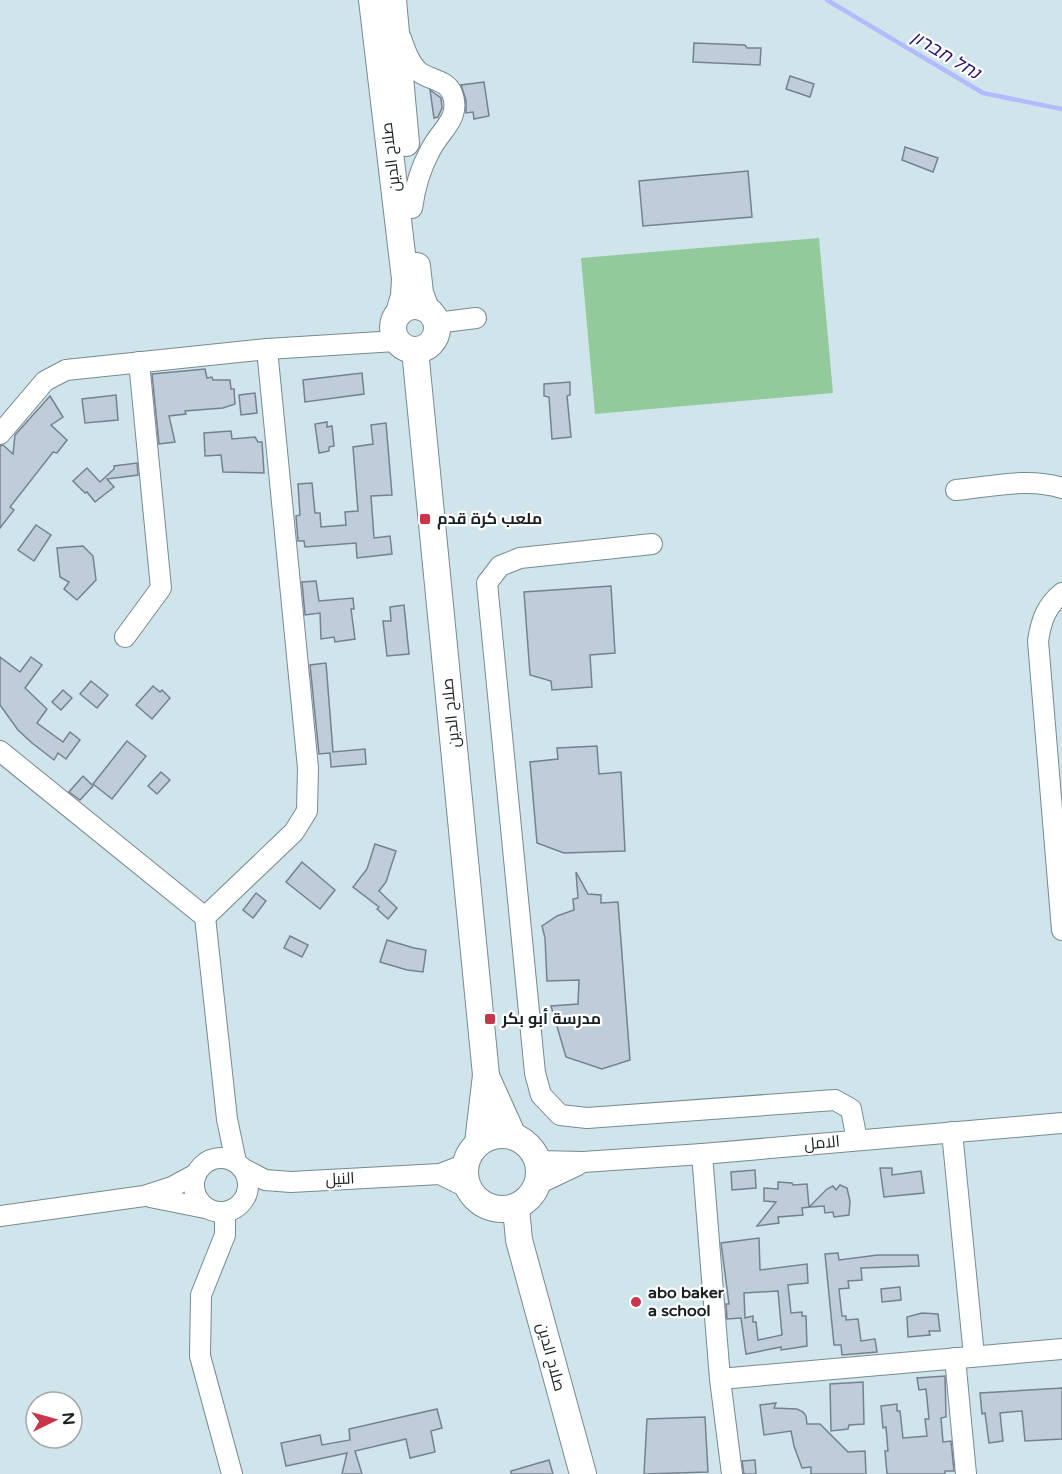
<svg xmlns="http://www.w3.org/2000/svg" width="1062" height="1474" font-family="'Varela Round',Cairo,Heebo,sans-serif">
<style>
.green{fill:#93ca9b}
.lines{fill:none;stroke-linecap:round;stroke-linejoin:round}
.stream{stroke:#b3bafd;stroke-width:4.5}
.building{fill:#bfccda;stroke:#75828e;stroke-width:1.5;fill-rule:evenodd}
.minor-casing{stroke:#768a8f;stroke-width:22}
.major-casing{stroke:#768a8f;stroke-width:28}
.minor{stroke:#fff;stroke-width:20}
.major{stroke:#fff;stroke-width:26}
.poi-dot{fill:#c7364b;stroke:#fff;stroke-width:2}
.labels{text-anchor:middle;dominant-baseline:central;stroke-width:4.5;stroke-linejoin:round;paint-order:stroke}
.street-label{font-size:16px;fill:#182021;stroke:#fff}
.poi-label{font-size:16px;font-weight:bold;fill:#182021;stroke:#fff;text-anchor:start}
.water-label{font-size:18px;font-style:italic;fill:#231271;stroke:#fff}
</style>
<rect width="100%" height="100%" fill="#d0e5eb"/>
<path class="green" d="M819,238L833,393L595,414L581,258Z"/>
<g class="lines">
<path class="stream" d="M827,0L983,93L1062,109"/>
</g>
<g class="building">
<path d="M694,43L745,45L747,48H761L760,65L693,62Z"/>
<path d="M790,76L814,84L810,97L786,89Z"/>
<path d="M484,82L489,116L474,119L473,112L466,113V100L461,85Z"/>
<path d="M430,90L441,98L442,108L438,117L434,118Z"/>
<path d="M905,147L938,158L933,172L902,160Z"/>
<path d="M748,171L752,217L643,226L639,181Z"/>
<path d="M205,369L207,378L212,377L213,380H230L231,389H234L235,404L223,408L185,411L186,414L169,416L175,442L159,444L152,374Z"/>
<path d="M362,373L364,394L305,402L303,380Z"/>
<path d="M570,382V395L567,396L571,437L552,439L549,397L544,396V384Z"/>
<path d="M255,393L257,413L241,415L239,395Z"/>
<path d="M116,395L118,420L85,423L82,399Z"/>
<path d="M50,396L63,417L51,425L67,440L57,453L53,452L10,507L14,510L0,528V446L3,445L13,454L15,435Z"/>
<path d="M327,422V427L332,426L334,446L329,447V451L319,453L315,424Z"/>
<path d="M386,423L392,495L371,496L374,538L390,536L392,554L357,558L356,543L305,547L304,541H298L296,516L300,515L298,484L312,483L315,513H320L321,527L346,525L345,512L358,511L353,447L373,444L371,425Z"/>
<path d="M231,431L232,439L255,437L258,442H262L264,473L223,472L221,455L205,456L204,433Z"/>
<path d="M137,463L138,475L107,479L114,487L95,502L87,492L85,493L73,481L87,468L100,482L114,469V466Z"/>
<path d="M36,525L51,535L34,561L18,550Z"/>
<path d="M83,546L93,556L96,580L77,600L64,589L69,582L60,577L57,548Z"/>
<path d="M316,581L319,601L353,598L354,609H351L355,639L335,642L334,637L321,639L320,613L305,615L302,582Z"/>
<path d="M611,586L615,653L590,655L592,687L552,690L551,681L530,675L524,592Z"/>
<path d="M404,605L409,654L387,656L383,621H391L390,607Z"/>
<path d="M0,657L20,672L31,657L42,665L25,688L47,709L37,723L63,742L70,732L80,740L66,759L58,753L54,760L32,743L18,730L0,705Z"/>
<path d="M326,663L333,752L365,749L366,764L331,767L330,753L319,754L310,665Z"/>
<path d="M91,681L108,695L97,708L80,694Z"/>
<path d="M153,686L160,692L162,690L170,698L152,719L136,705Z"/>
<path d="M63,690L72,698L61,710L52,702Z"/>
<path d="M127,741L146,756L112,799L93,784Z"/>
<path d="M597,746L599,774L621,772L625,851L564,853L537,843L530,762L558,759L557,748Z"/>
<path d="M161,772L170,780L157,794L148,786Z"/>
<path d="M83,776L93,786L80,800L69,792Z"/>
<path d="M375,844L396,851L386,882L379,891L397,908L388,919L377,909L379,907L353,887L367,869Z"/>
<path d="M302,862L335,890L320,909L286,882Z"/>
<path d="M576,872L588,894L601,895V903L618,902L630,1060L602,1069L566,1057L551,1006L578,1004L579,980L547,981L545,938L542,926L557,916L574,910L573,899L578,898Z"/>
<path d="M256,893L266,901L253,918L243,910Z"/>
<path d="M290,936L308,945L302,957L284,948Z"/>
<path d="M387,940L414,948L426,950L423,972L407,970L380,962Z"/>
<path d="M880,1168H892V1175L921,1171L924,1193L884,1197Z"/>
<path d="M755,1170L756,1188L732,1190L731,1172Z"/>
<path d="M778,1182L792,1183L793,1185L807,1184L809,1207L802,1208L803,1215L778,1217L779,1223L757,1226L776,1202L764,1201V1188L778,1189Z"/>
<path d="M840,1185L847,1188L850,1201L849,1215L834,1217L833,1212L825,1213L824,1206L809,1207L827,1189L833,1186L836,1190Z"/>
<path d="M759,1238L760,1270L807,1264L808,1283L788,1285L791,1313L802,1312V1316H806L807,1346L781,1350V1347L746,1354L741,1318L727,1319L726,1304H729L721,1243ZM778,1291L782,1335L758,1340L756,1322H753V1316L745,1318L744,1293Z"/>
<path d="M838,1253L839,1260L878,1255H918L919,1266L861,1268L862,1280L848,1281L849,1288L839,1289L842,1316H846V1320L858,1319L861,1341L875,1339L877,1352L842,1355L841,1345H834L825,1254Z"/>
<path d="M900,1287L901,1300L882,1302L881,1289Z"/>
<path d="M922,1313L938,1314L940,1331H929L930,1335L908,1337L907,1317Z"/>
<path d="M945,1376L946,1417L941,1418L943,1442L951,1441L954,1471H945V1474H887L885,1451H888L886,1427L883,1428L881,1406L897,1404V1411H900L903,1438L927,1436L925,1419H929L926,1389L919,1390L917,1378Z"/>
<path d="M863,1382L864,1424L849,1425L848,1429L831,1431L830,1384Z"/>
<path d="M1062,1388V1439L1025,1441L1022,1411L1000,1413L1003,1441L989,1443L985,1413L982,1414L980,1393Z"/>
<path d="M776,1403L774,1408L797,1409L803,1412L806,1416L807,1424H820L848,1452L865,1451L866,1474H811V1467L802,1468L794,1446L791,1431L764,1435L760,1405Z"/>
<path d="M437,1409L442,1428L431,1431L435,1452L410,1458L406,1439L355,1451L362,1474H342L347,1453L286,1466L281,1443L320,1435L322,1445L350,1440L349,1429Z"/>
<path d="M705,1417L708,1472L644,1474L647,1419Z"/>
<path d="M549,1460L553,1474H511V1471Z"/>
<path d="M755,1460L756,1474H744L742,1461Z"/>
</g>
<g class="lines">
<defs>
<g id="minor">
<path d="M401,38C405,50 409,62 418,71C428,80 446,79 452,93C462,119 439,131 430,151C420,169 415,187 412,208"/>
<path d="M436,323L476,318"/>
<path d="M0,434L45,381L66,370L267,349L396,341"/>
<path d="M956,490C991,487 1028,477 1062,488"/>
<path d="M652,544L520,558L500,566L487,583L535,1073L541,1095L560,1115L587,1118L835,1100L851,1109L857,1140"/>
<path d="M1062,593C1046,606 1041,621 1038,641L1062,930"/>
<path d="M125,637L161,588L139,362"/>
<path d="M0,751L205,917L227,1119L236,1162"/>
<path d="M205,917L294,832L307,811L308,768L267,349"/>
<path d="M952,1132L974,1356"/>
<path d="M702,1154L720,1379L732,1474"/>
<circle cx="221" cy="1185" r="27"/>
<path d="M538,1161L583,1162L702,1154L1062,1123"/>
<path d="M242,1168L265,1180L291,1182L440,1174L466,1164"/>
<path d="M440,1174L468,1188"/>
<path d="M538,1184L578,1165"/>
<path d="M150,1197L205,1208"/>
<path d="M225,1212V1235L201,1295L200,1356L232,1474"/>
<path d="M0,1216L144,1196L172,1187L196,1174"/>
<path d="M955,1358L966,1474"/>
<path d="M720,1379L1062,1349"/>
</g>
<g id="major">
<path d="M372,0L405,279L404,296L399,313"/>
<path d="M393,0L406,143"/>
<path d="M417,266L420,293L426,309"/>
<circle cx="415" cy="328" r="22"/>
<path d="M415,350L486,1075L478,1143"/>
<path d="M486,1076L513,1136"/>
<circle cx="502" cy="1172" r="37"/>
<path d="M516,1208L519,1240L583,1474"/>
</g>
</defs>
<use href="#minor" class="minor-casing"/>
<use href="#major" class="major-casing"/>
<use href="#minor" class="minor"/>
<use href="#major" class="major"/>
</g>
<g class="poi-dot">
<rect x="419" y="513" width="12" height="12" rx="3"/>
<rect x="484" y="1013" width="12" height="12" rx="3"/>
<circle cx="636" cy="1302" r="6"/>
</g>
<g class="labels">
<g class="street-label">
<text transform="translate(391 157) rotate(-97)">صلاح الدين</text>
<text transform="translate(451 713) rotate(-96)">صلاح الدين</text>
<text transform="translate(822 1143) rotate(-5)">الامل</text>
<text transform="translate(340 1179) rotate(-3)">النيل</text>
<text transform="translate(551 1357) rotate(75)">صلاح الدين</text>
</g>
<g class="poi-label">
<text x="437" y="519">ملعب كرة قدم</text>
<text x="502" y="1019">مدرسة أبو بكر</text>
<text x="648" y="1293">abo baker<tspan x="648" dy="18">a school</tspan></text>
</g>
<g class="water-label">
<text transform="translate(946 55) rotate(31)">נחל חברון</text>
</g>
</g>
<g transform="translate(54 1420) rotate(85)"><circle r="28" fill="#ffffff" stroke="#a3a6a6" stroke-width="1.5"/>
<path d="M0-4.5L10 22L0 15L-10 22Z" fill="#c7364b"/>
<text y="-9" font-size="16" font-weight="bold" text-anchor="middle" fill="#182021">N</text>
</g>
</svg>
